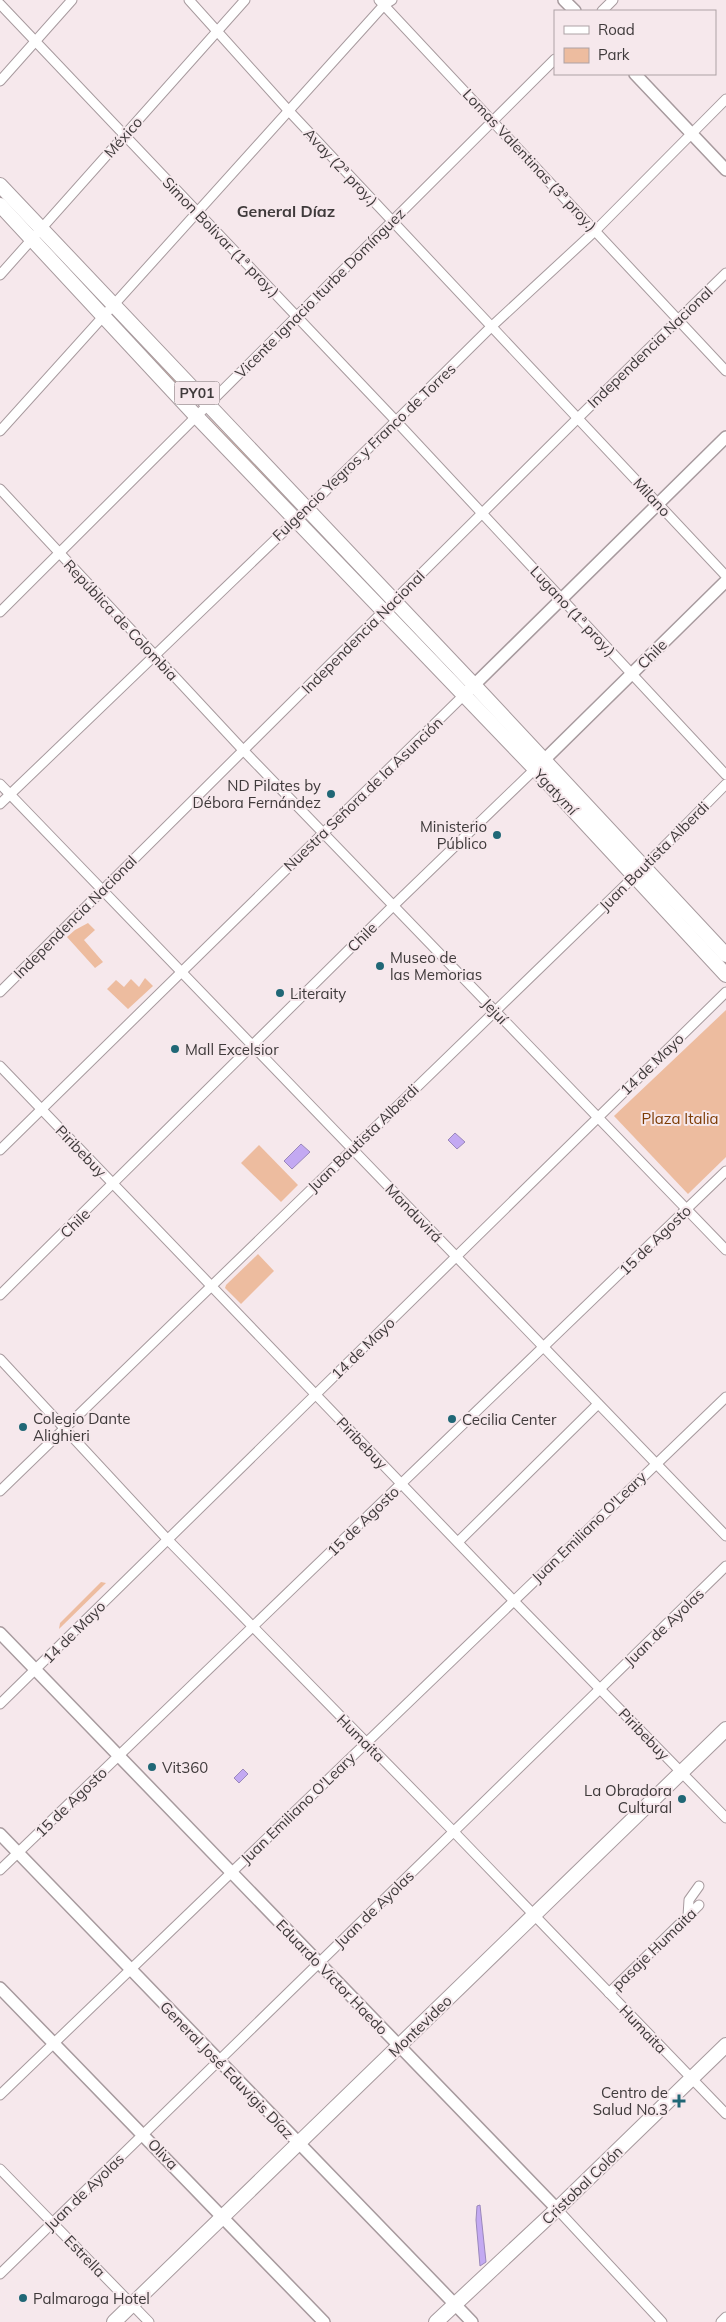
<svg xmlns="http://www.w3.org/2000/svg" width="726" height="2322" font-family="Mulish,sans-serif">
<style>
.green{fill:#edbc9f}
.water{fill:#c3a9f2;stroke:#9b88bb}
.lines{fill:none;stroke-linecap:round;stroke-linejoin:round}
.minor-casing{stroke:#a79a9e;stroke-width:11}
.tertiary-casing{stroke:#a79a9e;stroke-width:14}
.primary-casing{stroke:#a79a9e;stroke-width:16}
.minor{stroke:#fff;stroke-width:9}
.tertiary{stroke:#fff;stroke-width:11}
.primary{stroke:#fff;stroke-width:14}
.poi-dot{fill:#206776;stroke:#f6e8ec;stroke-width:2}
.labels{text-anchor:middle;dominant-baseline:central;stroke-width:4;stroke-linejoin:round;paint-order:stroke}
.shield{fill:#f6e8ec;stroke:#766e70;stroke-width:1}
.shield-label{font-size:14px;font-weight:bold;fill:#3f3a3b}
.street-label{font-size:15px;fill:#3f3a3b;stroke:#f6e8ec}
.poi-label{font-size:15px;fill:#3f3a3b;stroke:#f6e8ec;text-anchor:start}
.park-label{font-size:15px;fill:#7d3c05;stroke:#f6e8ec}
.neighbourhood-label{font-size:16px;font-weight:bold;fill:#3f3a3b;stroke:#f6e8ec}
</style>
<rect width="100%" height="100%" fill="#f6e8ec"/>
<g class="green">
<path d="M115,318L196,402L197,405L195,406Z"/>
<path d="M209,418L295,505V507L293,508L208,420Z"/>
<path d="M310,522L383,598V599L308,523Z"/>
<path d="M88,923L95,930L84,940L103,962L95,968L67,937L75,930Z"/>
<path d="M145,978L153,986L128,1009L107,989L116,980L124,987L131,979L139,987Z"/>
<path d="M726,1010V1157L688,1194L614,1116Z"/>
<path d="M259,1145L298,1185L281,1202L241,1163Z"/>
<path d="M258,1254L274,1271L241,1304L225,1288L226,1285Z"/>
<path d="M101,1582L106,1583L59,1629L60,1623Z"/>
</g>
<g class="water">
<path d="M455,1133L465,1142L457,1149L448,1140Z"/>
<path d="M301,1144L310,1152L292,1169L284,1161Z"/>
<path d="M243,1769L248,1774L239,1783L234,1778Z"/>
<path d="M480,2205L486,2262L480,2266L476,2220L477,2206Z"/>
</g>
<g class="lines">
<defs>
<g id="minor">
<path d="M189,0L288,110L726,576"/>
<path d="M379,0L726,371"/>
<path d="M0,4L396,421L726,775"/>
<path d="M602,11L613,0"/>
<path d="M0,81L72,0"/>
<path d="M0,275L245,0"/>
<path d="M0,431L384,5L392,0"/>
<path d="M0,489L243,750L726,1250"/>
<path d="M0,612L555,59"/>
<path d="M0,784L726,1536"/>
<path d="M0,804L302,514L491,327L596,230L726,99"/>
<path d="M0,992L578,418L726,273"/>
<path d="M0,1066L513,1600L726,1818"/>
<path d="M0,1150L464,695"/>
<path d="M0,1295L393,906L535,769"/>
<path d="M0,1359L168,1540L454,1832L726,2114"/>
<path d="M0,1491L644,867L726,784"/>
<path d="M458,1542L598,1404"/>
<path d="M0,1704L726,992"/>
<path d="M0,1870L726,1171"/>
<path d="M688,1916L689,1900L699,1886"/>
<path d="M609,1993L699,1905"/>
<path d="M0,2095L726,1397"/>
<path d="M0,2169L149,2322"/>
<path d="M557,2209L662,2322"/>
<path d="M0,2274L726,1566"/>
<path d="M721,2322L726,2317"/>
</g>
<g id="tertiary">
<path d="M564,0L575,11"/>
<path d="M635,74L726,170"/>
<path d="M469,690L726,437"/>
<path d="M538,766L726,581"/>
<path d="M0,1633L557,2209"/>
<path d="M0,1834L472,2322"/>
<path d="M0,1988L324,2322"/>
</g>
<g id="primary">
<path d="M0,185L474,685L726,955"/>
<path d="M0,205L196,416L535,769L726,975"/>
<path d="M114,2322L726,1729"/>
<path d="M436,2322L557,2209L726,2045"/>
</g>
</defs>
<use href="#minor" class="minor-casing"/>
<use href="#tertiary" class="tertiary-casing"/>
<use href="#primary" class="primary-casing"/>
<use href="#minor" class="minor"/>
<use href="#tertiary" class="tertiary"/>
<use href="#primary" class="primary"/>
</g>
<g class="poi-dot">
<circle cx="331" cy="794" r="5"/>
<circle cx="497" cy="835" r="5"/>
<circle cx="380" cy="966" r="5"/>
<circle cx="280" cy="993" r="5"/>
<circle cx="175" cy="1049" r="5"/>
<circle cx="452" cy="1419" r="5"/>
<circle cx="23" cy="1427" r="5"/>
<circle cx="152" cy="1767" r="5"/>
<circle cx="682" cy="1799" r="5"/>
<path d="M676.5 2093.5h5v5h5v5h-5v5h-5v-5h-5v-5h5z"/>
<circle cx="23" cy="2298" r="5"/>
</g>
<g class="labels">
<rect class="shield" x="174.5" y="381.5" width="45" height="23" rx="4"/>
<g class="shield-label">
<text x="197" y="393">PY01</text>
</g>
<g class="street-label">
<text transform="translate(123 137) rotate(-48)">México</text>
<text transform="translate(530 160) rotate(47)">Lomas Valentinas (3ª proy.)</text>
<text transform="translate(341 167) rotate(47)">Avay (2ª proy.)</text>
<text transform="translate(221 237) rotate(46)">Simon Bolivar (1ª proy.)</text>
<text transform="translate(320 293) rotate(-45)">Vicente Ignacio Iturbe Domínguez</text>
<text transform="translate(650 347) rotate(-44)">Independencia Nacional</text>
<text transform="translate(364 452) rotate(-44)">Fulgencio Yegros y Franco de Torres</text>
<text transform="translate(652 497) rotate(47)">Milano</text>
<text transform="translate(573 611) rotate(47)">Lugano (1ª proy.)</text>
<text transform="translate(121 620) rotate(47)">República de Colombia</text>
<text transform="translate(363 632) rotate(-45)">Independencia Nacional</text>
<text transform="translate(652 654) rotate(-45)">Chile</text>
<text transform="translate(556 792) rotate(47)">Ygatymí</text>
<text transform="translate(363 794) rotate(-44)">Nuestra Señora de la Asunción</text>
<text transform="translate(654 856) rotate(-45)">Juan Bautista Alberdi</text>
<text transform="translate(75 917) rotate(-45)">Independencia Nacional</text>
<text transform="translate(362 937) rotate(-45)">Chile</text>
<text transform="translate(495 1011) rotate(46)">Jejuí</text>
<text transform="translate(652 1064) rotate(-44)">14 de Mayo</text>
<text transform="translate(363 1138) rotate(-44)">Juan Bautista Alberdi</text>
<text transform="translate(81 1151) rotate(46)">Piribebuy</text>
<text transform="translate(414 1213) rotate(46)">Manduvirá</text>
<text transform="translate(75 1223) rotate(-44)">Chile</text>
<text transform="translate(655 1240) rotate(-44)">15 de Agosto</text>
<text transform="translate(363 1348) rotate(-44)">14 de Mayo</text>
<text transform="translate(362 1443) rotate(46)">Piribebuy</text>
<text transform="translate(363 1521) rotate(-44)">15 de Agosto</text>
<text transform="translate(589 1527) rotate(-44)">Juan Emiliano O'Leary</text>
<text transform="translate(664 1627) rotate(-44)">Juan de Ayolas</text>
<text transform="translate(74 1632) rotate(-45)">14 de Mayo</text>
<text transform="translate(644 1734) rotate(46)">Piribebuy</text>
<text transform="translate(361 1738) rotate(45)">Humaita</text>
<text transform="translate(71 1802) rotate(-44)">15 de Agosto</text>
<text transform="translate(298 1808) rotate(-44)">Juan Emiliano O'Leary</text>
<text transform="translate(374 1909) rotate(-44)">Juan de Ayolas</text>
<text transform="translate(654 1949) rotate(-44)">pasaje Humaita</text>
<text transform="translate(332 1977) rotate(46)">Eduardo Victor Haedo</text>
<text transform="translate(420 2026) rotate(-44)">Montevideo</text>
<text transform="translate(643 2029) rotate(46)">Humaita</text>
<text transform="translate(227 2070) rotate(46)">General José Eduvigis Díaz</text>
<text transform="translate(163 2154) rotate(46)">Oliva</text>
<text transform="translate(582 2185) rotate(-44)">Cristobal Colón</text>
<text transform="translate(84 2192) rotate(-44)">Juan de Ayolas</text>
<text transform="translate(85 2256) rotate(46)">Estrella</text>
</g>
<g class="poi-label">
<text x="321" y="785" text-anchor="end">ND Pilates by<tspan x="321" dy="17">Débora Fernández</tspan></text>
<text x="487" y="826" text-anchor="end">Ministerio<tspan x="487" dy="17">Público</tspan></text>
<text x="390" y="957">Museo de<tspan x="390" dy="17">las Memorias</tspan></text>
<text x="290" y="993">Literaity</text>
<text x="185" y="1049">Mall Excelsior</text>
<text x="33" y="1418">Colegio Dante<tspan x="33" dy="17">Alighieri</tspan></text>
<text x="462" y="1419">Cecilia Center</text>
<text x="162" y="1767">Vit360</text>
<text x="672" y="1790" text-anchor="end">La Obradora<tspan x="672" dy="17">Cultural</tspan></text>
<text x="668" y="2092" text-anchor="end">Centro de<tspan x="668" dy="17">Salud No.3</tspan></text>
<text x="33" y="2298">Palmaroga Hotel</text>
</g>
<g class="park-label">
<text x="680" y="1118">Plaza Italia</text>
</g>
<g class="neighbourhood-label">
<text x="286" y="211">General Díaz</text>
</g>
</g>
<rect x="554" y="10" width="162" height="65" fill="#f6e8ec" stroke="#ada2a5"/>
<rect x="564" y="26" width="25" height="8" fill="#ffffff" stroke="#ada2a5"/>
<text x="598" y="35" font-size="15" fill="#3f3a3b">Road</text>
<rect x="564" y="48" width="25" height="15" fill="#edbc9f" stroke="#ada2a5"/>
<text x="598" y="60" font-size="15" fill="#3f3a3b">Park</text>
</svg>
